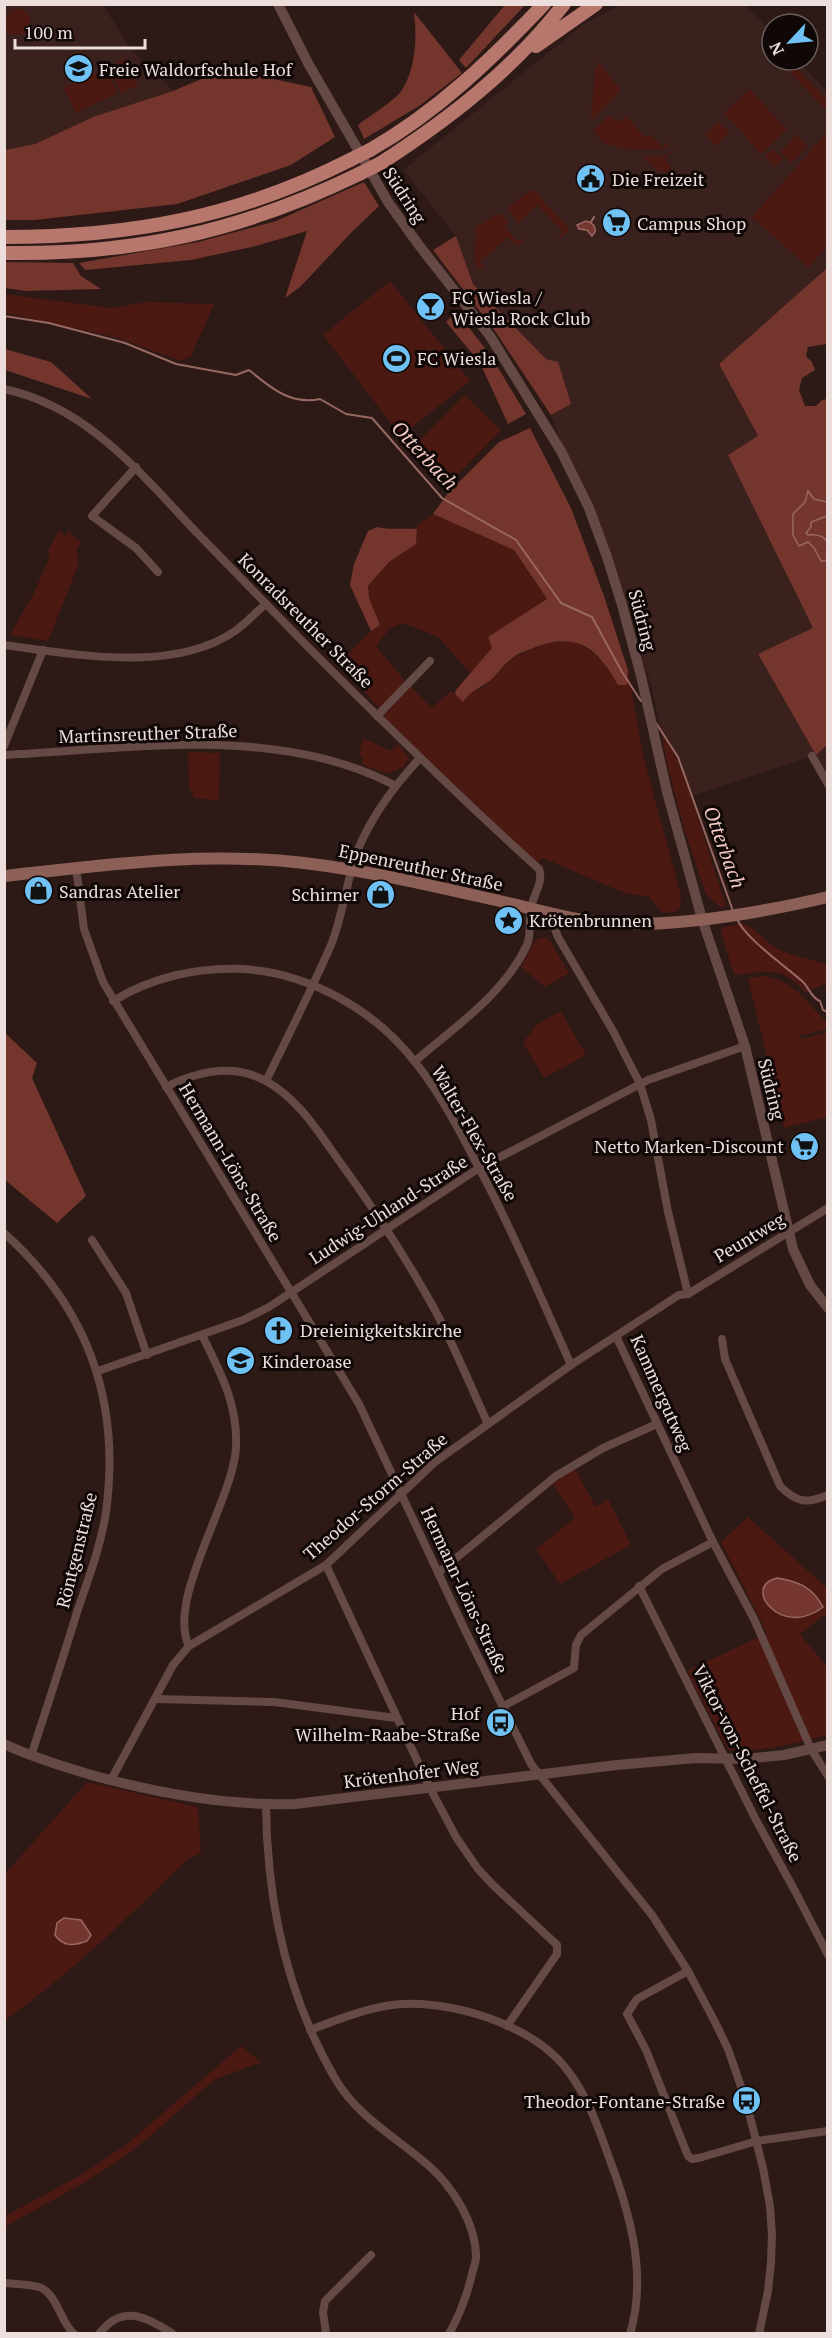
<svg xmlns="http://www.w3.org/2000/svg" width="832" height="2338" font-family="'PT Serif',serif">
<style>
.built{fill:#3a211d}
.green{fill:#4b1812}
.forest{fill:#73352c}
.water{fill:#74362e;stroke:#986862;stroke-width:1.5}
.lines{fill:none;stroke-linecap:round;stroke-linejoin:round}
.stream{stroke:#986862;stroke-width:2}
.minor{stroke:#654944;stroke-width:8}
.tertiary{stroke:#654944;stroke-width:10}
.secondary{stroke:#8c5f57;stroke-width:12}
.trunk{stroke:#b8776c;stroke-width:14}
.trunk-bridge{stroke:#b8776c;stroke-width:14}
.labels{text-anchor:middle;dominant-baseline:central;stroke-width:6;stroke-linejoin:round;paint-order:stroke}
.poi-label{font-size:18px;fill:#ecdedc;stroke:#100806;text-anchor:start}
.street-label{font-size:18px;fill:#ecdedc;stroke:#100806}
.water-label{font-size:20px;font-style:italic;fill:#f3cac3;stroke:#100806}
</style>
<rect width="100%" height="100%" fill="#2d1a17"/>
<g class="built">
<path d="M4,5H103L129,47L173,91L93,117L35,144L5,150Z"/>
<path d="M620,5H745L772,33V60H797L827,92V268L719,364L758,437L729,455L814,628L758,654L816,754L827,745V780L816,755L691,796L673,750L662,737L650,681L551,415L571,404L546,359L473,284L456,236L403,170L584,24Z"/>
</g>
<g class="green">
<path d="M11,9H23L30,15V30C22,37 14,35 5,32V21Z"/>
<path d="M125,58L138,85L121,93L108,67Z"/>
<path d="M778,60H789L827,100V111Z"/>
<path d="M599,63L621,90L591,120L595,70Z"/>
<path d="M106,68L118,93L76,113L64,88Z"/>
<path d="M750,89L787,130L761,154L724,113Z"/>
<path d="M610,115L618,122L626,116L646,138L650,134L662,147L667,142L670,146C658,153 615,150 602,141C598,138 595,133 594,129Z"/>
<path d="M719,122L730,133L716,146L705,135Z"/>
<path d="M827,132V246L809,268L752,217Z"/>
<path d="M797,135L808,147L791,163L780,152Z"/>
<path d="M773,149L783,159L775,167L765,156Z"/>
<path d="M674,150L665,160L672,168L666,173L663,170L659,172L642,156H664Z"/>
<path d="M531,190L535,191L568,227V232L560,239L558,238L563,232L537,205L519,223L507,209Z"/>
<path d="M500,213L509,222L505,227L517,241L521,238L523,241L517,246L508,237L480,262L484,267L478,270L475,259L476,227Z"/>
<path d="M390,281L470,381L401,436L323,335Z"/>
<path d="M5,294L111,308L147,302L214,304L191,356L181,361L115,337L5,313Z"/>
<path d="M464,395L501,430L449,484L412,448Z"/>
<path d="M433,514L514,550L547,600L489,636L493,648L473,671L469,672L438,637L403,623L390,628L376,646L405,681L380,709L339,663L371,631L380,625L369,598L368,586L389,562L406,551L417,529V525Z"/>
<path d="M59,530L66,536L68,531L81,542L76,551L79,563L48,641L10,635L34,593L50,556L47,553Z"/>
<path d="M570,640C595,651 605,661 618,685H627L628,670L643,755L681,895L680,908L674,912L662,913L649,897L625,893L543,858L537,863L383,717L410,686L432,708L451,691L463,701L468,694L483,687L515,656L545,644Z"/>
<path d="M662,737L673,749L691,796L726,906L720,907L706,894L685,832L668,768Z"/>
<path d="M363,738L391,751L398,744L409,759L403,767L387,774L362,764L363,757L359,755Z"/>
<path d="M188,752L220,753L219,798L217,800L194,798L189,786Z"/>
<path d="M742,923C756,927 761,938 773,946C789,956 809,958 827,965V989L824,984L806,993C780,964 769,972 734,975L721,931L722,928Z"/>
<path d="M540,938H547L550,941L569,973L545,987L521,967L534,942Z"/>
<path d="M764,976C793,980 807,1003 827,1022V1029L800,1036L801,1039L827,1032V1117L784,1128L748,978Z"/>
<path d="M561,1011L586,1055L544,1078L523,1043L536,1025Z"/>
<path d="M575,1469L596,1507L608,1499L631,1545L560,1584L536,1549L575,1518L553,1484Z"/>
<path d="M748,1517L827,1588V1613L800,1634L827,1667V1735C794,1744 763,1752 728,1750L687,1671L767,1633L721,1542Z"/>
<path d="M87,1782L198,1807L201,1853L188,1859C129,1916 72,1973 5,2020V1874Z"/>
<path d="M241,2046L261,2062L214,2080L147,2139L121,2159L85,2182L5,2227V2216L81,2175L127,2144Z"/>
</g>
<g class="forest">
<path d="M505,5H525L466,68L459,60Z"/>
<path d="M414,12L462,73L419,106L364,139L358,125C368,117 397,99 402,90C416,68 417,37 414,12Z"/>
<path d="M225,69L311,87L335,137L291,165L177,204L35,220H5V150L35,144L93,117L173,91Z"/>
<path d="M364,182L379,206L351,233L300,287L285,298L307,231L256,246L191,260L85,270L79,263L198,242L276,221Z"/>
<path d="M456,236L473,284L546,359L558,362L571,404L551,415L495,331L433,250Z"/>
<path d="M5,262L73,263L81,276L101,289L26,291L5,288Z"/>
<path d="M827,268V344L808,347L806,356L812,362L815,370L802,378L799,390L805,406H816L822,400L827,399V502L814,498L810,493C794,520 787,511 800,546L808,542L814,548L819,558L826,561L827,559V745L816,755L758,654L813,628L728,455L758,436L719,364Z"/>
<path d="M456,311L491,356L526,414L508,424L480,363L446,322Z"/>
<path d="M5,349L51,362L92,399L5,370Z"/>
<path d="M530,428L571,508L604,596L628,670L627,685H618C598,649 578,631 536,647C530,650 520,652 515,656C506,662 499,672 492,679C482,687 470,691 463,702L455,694L456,690L492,648L488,637L547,599L514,550L433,514L448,493L499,442Z"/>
<path d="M827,516V546C823,535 819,533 808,535L806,533L809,530L811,522Z"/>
<path d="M377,527C391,530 403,528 417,529L416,544L389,562L368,586L369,598L380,625L371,631L350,585L354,564L368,531Z"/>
<path d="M4,1032L37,1063L32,1078L86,1196L57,1223L5,1180Z"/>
</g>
<g class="water">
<path d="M586,221C592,222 596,226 595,232L592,236L587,230L579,229L577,225Z"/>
<path d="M808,491L814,499L827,502V516L811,522V527L806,533L808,535C827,533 831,543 826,561H821L814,548L808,542L799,546L793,535V514L805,502Z"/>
<path d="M778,1578C800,1582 813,1588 823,1607C781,1640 740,1585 778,1578Z"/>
<path d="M64,1918L81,1920L91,1935L87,1941C74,1946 63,1947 55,1935L57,1923Z"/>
</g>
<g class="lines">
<g class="stream">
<path d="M591,222L594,217"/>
<path d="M4,316L49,323L125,343L176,364L236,375L249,370C271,388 290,405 320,399L346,414L372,418L442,498L516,540L561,603L592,617L622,672L641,701"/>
<path d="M656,723L678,757L733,911"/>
<path d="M737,919C745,938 785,966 802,981C809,987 811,998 820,1001L823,1010L828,1012"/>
</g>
<g class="minor">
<path d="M4,389C90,407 144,478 201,537C237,574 273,611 309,648C384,723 460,798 539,869C544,882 533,895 531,908C528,921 532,932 527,945C504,994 455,1027 415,1061"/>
<path d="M136,467L92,516L136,548L158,572"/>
<path d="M4,645C74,654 173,674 235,631C246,623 256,612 266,604"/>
<path d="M377,716L430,661"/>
<path d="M4,746L43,650"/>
<path d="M4,755C130,749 278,724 394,785"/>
<path d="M812,756L828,784"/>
<path d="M76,868L84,929L103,982L359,1404L464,1628L531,1764L652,1915L688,1971L715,2022L728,2049L746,2101L763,2168L770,2206L772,2236L771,2262L768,2291L759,2334"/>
<path d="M549,913L558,937L613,1031L640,1084L651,1120L668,1212L688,1294"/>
<path d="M113,1001C152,977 198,967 243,969C309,973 375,1010 415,1062C437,1089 454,1120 470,1151C508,1220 539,1293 571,1365"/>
<path d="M266,1081C288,1036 311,991 331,945C343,915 346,883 357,852C371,816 394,786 420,758"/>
<path d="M166,1087C198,1071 233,1063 266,1081C297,1098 318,1131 337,1158C373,1207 407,1259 436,1312C455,1348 471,1387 488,1424"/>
<path d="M4,1233C88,1308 121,1401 106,1512C101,1545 89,1577 78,1609C63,1658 47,1707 31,1756"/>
<path d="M92,1240L126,1293L147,1355"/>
<path d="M616,1336L713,1542L754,1619L811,1749L828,1776"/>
<path d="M722,1339L725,1359L780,1486C797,1503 806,1504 828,1495"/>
<path d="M98,1371L243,1320L269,1307L479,1168L648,1080L745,1046"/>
<path d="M326,1565L430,1788L456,1837L478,1869L494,1886L557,1945V1954L507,2026"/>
<path d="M438,1573L556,1476L603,1448L657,1424"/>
<path d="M639,1586L756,1820L795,1891L828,1955"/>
<path d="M189,1646C166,1600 233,1500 236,1448C238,1404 221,1374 202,1335"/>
<path d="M156,1699L274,1702L396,1718"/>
<path d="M502,1707L574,1668L576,1645L581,1635L662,1569L713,1542"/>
<path d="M111,1780L173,1665L189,1646L326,1565L435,1462L571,1365L679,1295L688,1294L828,1208"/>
<path d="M266,1805C267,1902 286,1995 336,2080C358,2117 397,2138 429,2166C453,2187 476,2224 476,2257C476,2263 473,2269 472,2274C467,2296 460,2314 449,2334"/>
<path d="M688,1971L637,1999L627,2014L646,2050L688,2156L692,2159L699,2158L757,2141L828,2131"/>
<path d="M310,2030C336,2020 364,2009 392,2005C448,1998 533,2024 568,2071C591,2101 602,2139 615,2174C633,2225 646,2280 630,2334"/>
<path d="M4,2283C15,2284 29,2284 39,2287C57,2293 60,2322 74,2334"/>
<path d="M99,2334C122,2303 147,2317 173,2334"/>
<path d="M326,2334L323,2312L325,2301L371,2255"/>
</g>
<g class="tertiary">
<path d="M278,4L308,63L388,202L418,244L490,336L561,451L589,508L607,557L622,605L641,676L667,792L702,919L745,1046L793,1249L810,1285L828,1308"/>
<path d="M4,1744C34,1758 64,1767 95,1776C161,1794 227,1806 295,1804L617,1765L696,1758L744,1759L784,1755L828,1745"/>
</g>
<path class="secondary" d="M4,876C104,865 203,851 304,863C371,871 438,887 504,902C538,910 572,920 607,923C677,928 759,913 828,897"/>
<g class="trunk">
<path d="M536,46L596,4"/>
<path d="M370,150C437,112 492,59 544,4"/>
<path d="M381,163C449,119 514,69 564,4"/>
<path d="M4,237C130,237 238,217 350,160"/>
<path d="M4,253C135,255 242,231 359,174"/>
</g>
<g class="trunk-bridge">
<path d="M350,160L370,150"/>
<path d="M359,174L381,163"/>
</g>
</g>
<defs>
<symbol id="school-disc" viewBox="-11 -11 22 22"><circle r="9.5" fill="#70c1f4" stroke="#100806"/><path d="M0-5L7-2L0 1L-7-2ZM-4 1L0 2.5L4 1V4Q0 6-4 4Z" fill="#111"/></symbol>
<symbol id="civic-disc" viewBox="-11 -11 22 22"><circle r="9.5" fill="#70c1f4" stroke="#100806"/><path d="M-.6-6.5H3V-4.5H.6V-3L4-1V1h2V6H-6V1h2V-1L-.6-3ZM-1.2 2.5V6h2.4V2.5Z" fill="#111"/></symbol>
<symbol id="supermarket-disc" viewBox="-11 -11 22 22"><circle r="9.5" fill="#70c1f4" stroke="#100806"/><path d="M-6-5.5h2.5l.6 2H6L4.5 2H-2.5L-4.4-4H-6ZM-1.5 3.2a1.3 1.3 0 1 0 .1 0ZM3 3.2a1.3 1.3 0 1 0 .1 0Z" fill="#111"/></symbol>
<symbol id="bar-disc" viewBox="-11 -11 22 22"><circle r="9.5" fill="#70c1f4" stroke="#100806"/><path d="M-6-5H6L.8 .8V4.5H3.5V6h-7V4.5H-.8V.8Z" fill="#111"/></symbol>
<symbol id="stadium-disc" viewBox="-11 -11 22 22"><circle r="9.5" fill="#70c1f4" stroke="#100806"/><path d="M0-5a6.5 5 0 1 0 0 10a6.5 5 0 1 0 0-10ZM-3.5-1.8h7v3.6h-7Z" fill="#111"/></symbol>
<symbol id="shop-disc" viewBox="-11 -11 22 22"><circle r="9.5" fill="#70c1f4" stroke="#100806"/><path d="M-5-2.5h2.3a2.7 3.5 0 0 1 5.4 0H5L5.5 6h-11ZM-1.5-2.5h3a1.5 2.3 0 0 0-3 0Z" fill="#111"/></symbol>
<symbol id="sight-disc" viewBox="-11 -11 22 22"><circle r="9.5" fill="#70c1f4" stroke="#100806"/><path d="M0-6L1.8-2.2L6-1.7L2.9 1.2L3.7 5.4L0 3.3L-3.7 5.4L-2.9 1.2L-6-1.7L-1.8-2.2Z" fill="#111"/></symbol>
<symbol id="church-disc" viewBox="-11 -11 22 22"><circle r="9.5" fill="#70c1f4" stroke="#100806"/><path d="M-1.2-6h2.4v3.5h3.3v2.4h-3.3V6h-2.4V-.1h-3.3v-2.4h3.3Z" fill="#111"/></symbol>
<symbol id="bus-disc" viewBox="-11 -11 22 22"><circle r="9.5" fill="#70c1f4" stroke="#100806"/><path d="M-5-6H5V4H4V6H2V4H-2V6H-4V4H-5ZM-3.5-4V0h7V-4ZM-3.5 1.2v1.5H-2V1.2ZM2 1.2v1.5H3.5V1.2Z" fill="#111"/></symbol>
</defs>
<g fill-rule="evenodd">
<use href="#school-disc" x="62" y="52" width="33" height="33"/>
<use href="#civic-disc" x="574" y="162" width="33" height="33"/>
<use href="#supermarket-disc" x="600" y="206" width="33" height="33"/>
<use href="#bar-disc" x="414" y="290" width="33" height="33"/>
<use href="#stadium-disc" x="380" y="342" width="33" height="33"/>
<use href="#shop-disc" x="22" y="874" width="33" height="33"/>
<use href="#shop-disc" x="364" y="878" width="33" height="33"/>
<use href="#sight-disc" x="492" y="904" width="33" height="33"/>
<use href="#supermarket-disc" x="788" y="1130" width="33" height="33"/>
<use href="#church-disc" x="262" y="1314" width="33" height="33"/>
<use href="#school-disc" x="224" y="1344" width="33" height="33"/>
<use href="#bus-disc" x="484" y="1706" width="33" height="33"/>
<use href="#bus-disc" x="730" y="2084" width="33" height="33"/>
</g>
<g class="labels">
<g class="poi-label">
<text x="99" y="69">Freie Waldorfschule Hof</text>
<text x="612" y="179">Die Freizeit</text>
<text x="637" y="223">Campus Shop</text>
<text x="452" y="297">FC Wiesla /<tspan x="452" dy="21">Wiesla Rock Club</tspan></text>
<text x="417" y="358">FC Wiesla</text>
<text x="59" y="891">Sandras Atelier</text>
<text x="359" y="894" text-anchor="end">Schirner</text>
<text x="529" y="920">Krötenbrunnen</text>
<text x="784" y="1146" text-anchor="end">Netto Marken-Discount</text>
<text x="300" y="1330">Dreieinigkeitskirche</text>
<text x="262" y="1361">Kinderoase</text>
<text x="480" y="1713" text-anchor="end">Hof<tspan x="480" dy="21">Wilhelm-Raabe-Straße</tspan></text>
<text x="725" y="2101" text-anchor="end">Theodor-Fontane-Straße</text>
</g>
<g class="street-label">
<text transform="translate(405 195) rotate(57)">Südring</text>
<text transform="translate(306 620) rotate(45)">Konradsreuther Straße</text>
<text transform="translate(643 620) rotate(75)">Südring</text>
<text transform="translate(148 733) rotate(-2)">Martinsreuther Straße</text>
<text transform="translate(421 867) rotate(12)">Eppenreuther Straße</text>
<text transform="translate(772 1089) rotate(76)">Südring</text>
<text transform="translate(475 1133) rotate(60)">Walter-Flex-Straße</text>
<text transform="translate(231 1162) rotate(59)">Hermann-Löns-Straße</text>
<text transform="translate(388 1209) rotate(-33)">Ludwig-Uhland-Straße</text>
<text transform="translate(749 1237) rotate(-31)">Peuntweg</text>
<text transform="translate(662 1393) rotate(66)">Kammergutweg</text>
<text transform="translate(375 1496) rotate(-41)">Theodor-Storm-Straße</text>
<text transform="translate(76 1550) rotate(-76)">Röntgenstraße</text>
<text transform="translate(465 1590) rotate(65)">Hermann-Löns-Straße</text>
<text transform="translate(748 1763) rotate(63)">Viktor-von-Scheffel-Straße</text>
<text transform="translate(411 1773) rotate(-7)">Krötenhofer Weg</text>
</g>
<g class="water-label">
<text transform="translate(425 455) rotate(47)">Otterbach</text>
<text transform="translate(725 847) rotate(70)">Otterbach</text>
</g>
</g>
<rect width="832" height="2338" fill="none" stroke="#ecdedc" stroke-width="12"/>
<g transform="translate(790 42) rotate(244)"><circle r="28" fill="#100806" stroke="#685e5c" stroke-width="1.5"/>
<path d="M0-4.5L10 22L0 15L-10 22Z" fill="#70c1f4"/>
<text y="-9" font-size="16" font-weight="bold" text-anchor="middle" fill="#ecdedc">N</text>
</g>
<path d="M15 39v9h130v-9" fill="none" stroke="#ecdedc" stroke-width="3"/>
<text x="24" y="39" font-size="18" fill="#ecdedc" stroke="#100806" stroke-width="4.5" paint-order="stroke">100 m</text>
</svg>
